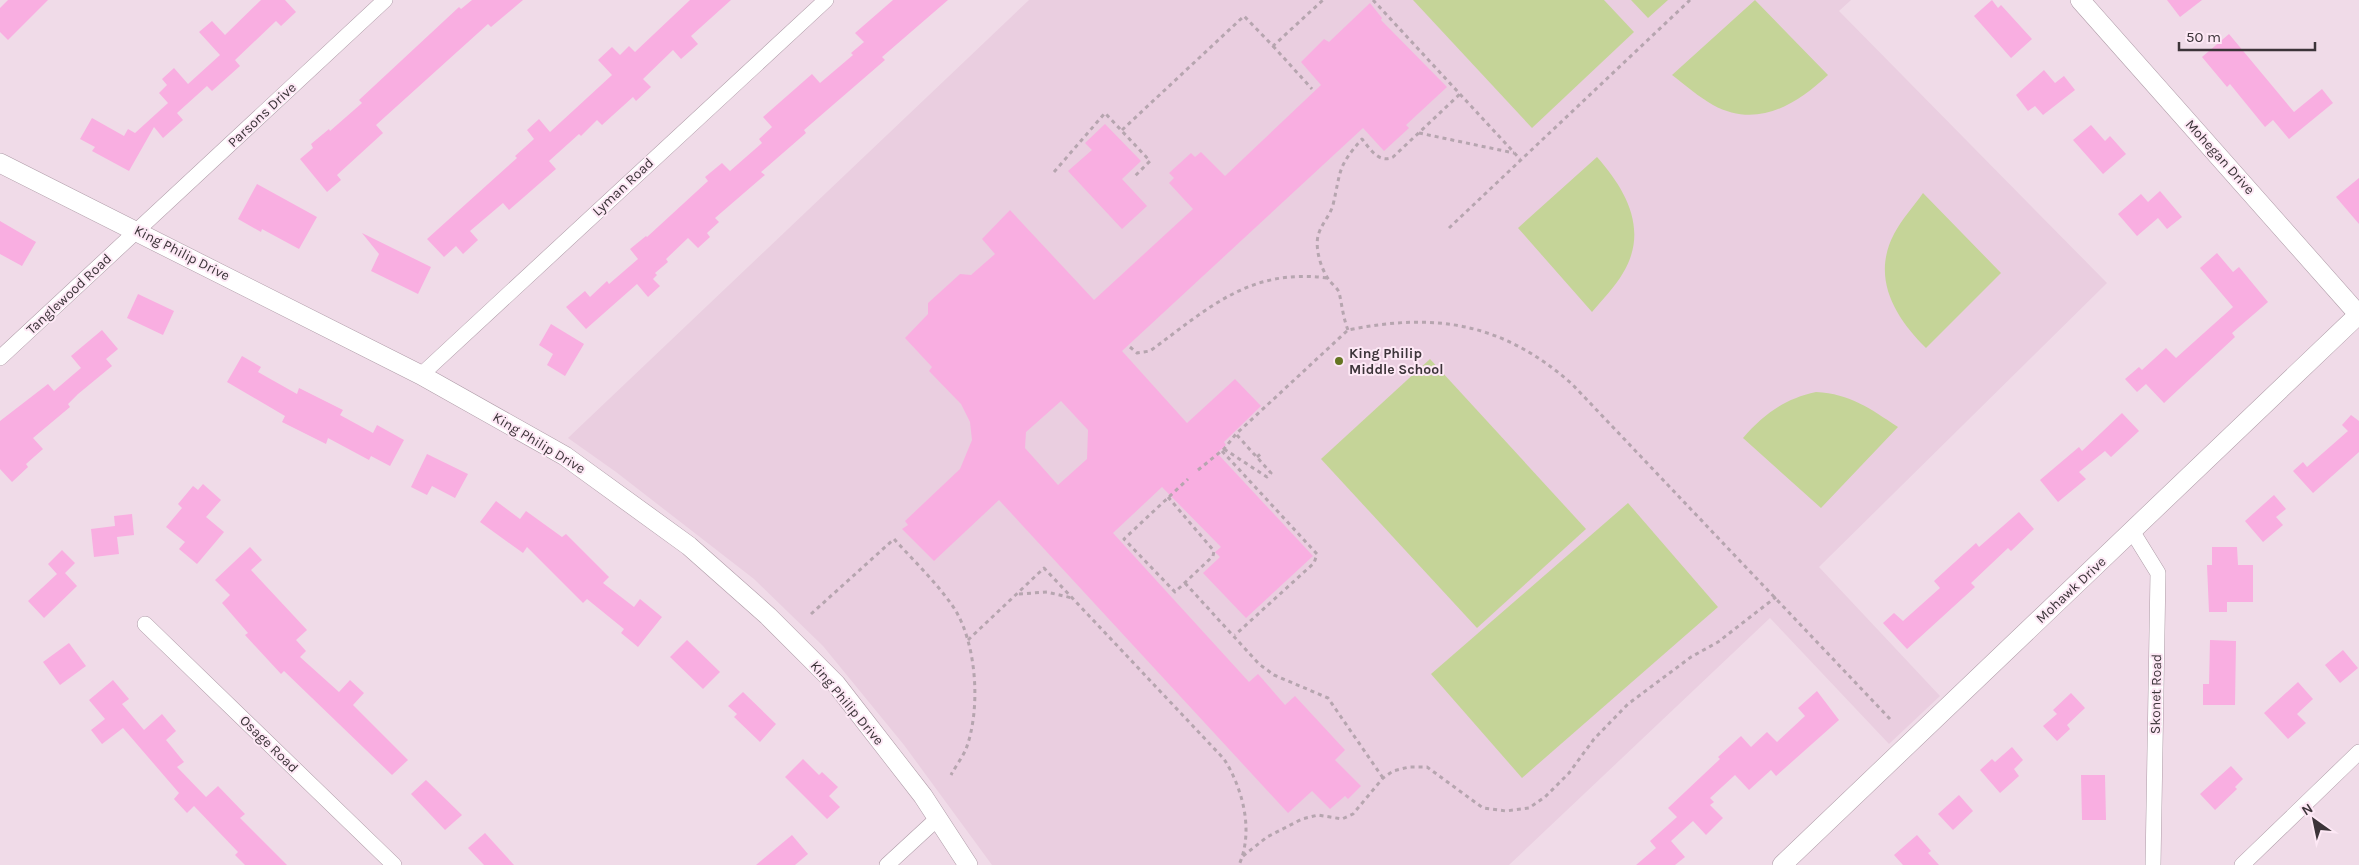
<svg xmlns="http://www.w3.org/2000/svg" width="2359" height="865" font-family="Karla,sans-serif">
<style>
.built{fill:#eacee0}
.green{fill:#c5d498}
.building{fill:#f9aee1;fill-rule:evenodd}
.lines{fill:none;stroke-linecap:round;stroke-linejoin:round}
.minor-casing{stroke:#ae9ba7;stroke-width:16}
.tertiary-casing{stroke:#ae9ba7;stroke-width:20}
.path{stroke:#b6a5af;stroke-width:3;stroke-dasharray:4 4;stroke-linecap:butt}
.minor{stroke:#fff;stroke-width:15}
.tertiary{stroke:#fff;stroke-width:19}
.poi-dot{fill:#657522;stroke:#fde8f5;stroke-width:2}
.labels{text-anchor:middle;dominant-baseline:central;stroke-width:4;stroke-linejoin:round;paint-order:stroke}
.street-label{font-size:14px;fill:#3c3439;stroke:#fde8f5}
.poi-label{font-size:14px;font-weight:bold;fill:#3c3439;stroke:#fde8f5;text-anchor:start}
</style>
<rect width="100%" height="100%" fill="#f0dbe8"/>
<path class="built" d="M1029,0H1851L1839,11L2107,283L1819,567L1940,696L1889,744L1770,618L1509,865H992L904,745L823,646L754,579L616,472L568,438Z"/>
<g class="green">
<path d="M1413,0H1604L1634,32L1532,128Z"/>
<path d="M1631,0H1668L1648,18Z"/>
<path d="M1755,0L1828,75C1796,105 1757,129 1713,105C1699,97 1685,85 1672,75Z"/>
<path d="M1597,157C1626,190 1649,230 1623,273C1615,287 1602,300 1592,312L1518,228Z"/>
<path d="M1923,193L2001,273L1926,348C1895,317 1871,278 1894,234C1902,219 1914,206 1923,193Z"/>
<path d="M1430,359L1586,529L1477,628L1321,459Z"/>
<path d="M1816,392C1851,394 1869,408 1898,427L1821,508L1743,438C1764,414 1784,399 1816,392Z"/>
<path d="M1628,503L1718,607L1522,778L1431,674Z"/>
</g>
<g class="building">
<path d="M8,0H48L8,40L0,32V8Z"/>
<path d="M261,0H285L296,12L281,26L276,21L235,60L240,66L212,91L207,86L177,113L183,120L163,138L154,127L129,171L92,151L95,147L80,139L92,118L124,136L128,129L135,133L168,103L159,93L167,85L162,79L174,68L188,84L220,55L199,32L212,21L225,35Z"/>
<path d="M472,0H523L491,27L488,24L376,125L383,133L337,175L341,180L327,192L300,159L313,148L311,144L329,129L330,131L362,103L359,100L459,7L461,9Z"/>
<path d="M690,0H731L691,36L698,44L681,59L673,50L643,79L651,87L636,101L633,97L602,125L597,120L581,136L579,134L549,161L556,169L524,197L509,210L503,203L470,231L478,240L463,254L456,246L444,257L427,239L517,158L515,156L534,139L527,130L539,119L550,132L612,75L598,60L612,47L620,55L629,46L635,52Z"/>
<path d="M893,0H948L882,57L885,60L804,130L806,133L761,172L765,175L715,218L719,222L707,233L710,237L698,248L688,238L666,259L668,262L655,273L657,275L653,279L660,286L648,297L637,284L586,329L566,307L585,291L590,297L607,281L609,284L638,259L630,249L646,236L647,237L708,181L705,177L722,163L730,171L762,143L759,139L772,127L763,117L812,74L820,83L853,55L851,53L864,42L855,33Z"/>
<path d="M1992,0L1998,8L2001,5L2032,39L2011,58L1974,16Z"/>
<path d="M2167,0H2202L2180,17Z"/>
<path d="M1370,3L1382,18L1381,20L1447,87L1406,125L1409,128L1384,151L1363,128L1122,351L1187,423L1235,379L1261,406L1224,442L1226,445L1217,453L1313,556L1246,618L1203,573L1220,557L1215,552L1221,547L1162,487L1113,533L1249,682L1258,674L1285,705L1295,696L1345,750L1335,760L1361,786L1348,799L1345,796L1330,809L1312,791L1288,813L999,500L934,561L902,529L908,525L905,521L960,469L972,440L970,422L961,404L929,371L932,367L905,338L928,314V303L960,274L971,275L995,254L982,239L1010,210L1094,300L1193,209L1169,183L1174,178L1169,173L1191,153L1195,157L1201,152L1225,176L1321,85L1301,62L1324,39L1329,42ZM1061,401L1088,430L1087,459L1058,485L1025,448L1026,432Z"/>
<path d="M2229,34L2294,112L2322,89L2333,103L2289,139L2273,120L2265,127L2230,84L2227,87L2202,57Z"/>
<path d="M2044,70L2055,83L2064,76L2075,90L2043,115L2035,106L2028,111L2016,95Z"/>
<path d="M1105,124L1141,161L1122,179L1147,206L1122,229L1068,171L1092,150L1085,143Z"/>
<path d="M2091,125L2105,141L2110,136L2126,154L2103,174L2073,140Z"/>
<path d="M2359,178V224L2336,197Z"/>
<path d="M257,184L317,217L299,249L262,229L261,232L238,219Z"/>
<path d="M2160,191L2182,217L2167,229L2158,218L2137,236L2118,214L2141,194L2148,202Z"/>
<path d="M0,221L36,242L22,266L0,254Z"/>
<path d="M362,233L431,267L418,294L371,271L379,254Z"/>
<path d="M2217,253L2233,272L2239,267L2268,302L2232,333L2235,337L2164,403L2146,384L2137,392L2125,379L2139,367L2142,370L2166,348L2176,358L2233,307L2200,268Z"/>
<path d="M138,294L174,311L163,335L127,318Z"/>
<path d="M551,324L584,344L565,376L547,365L553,354L539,345Z"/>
<path d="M102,330L118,349L106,359L112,366L78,394L68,404L70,407L33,438L43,449L26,464L28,467L12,482L0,469V421L48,384L54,391L81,368L71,356Z"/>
<path d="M242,356L261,367L258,372L297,394L299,388L343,410L340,415L373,433L377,425L404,440L390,466L371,456L369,460L328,438L326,444L282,422L285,416L227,382Z"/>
<path d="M2122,413L2139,431L2111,457L2105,451L2079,472L2086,479L2058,502L2040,480L2079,447L2082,451Z"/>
<path d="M2351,415L2359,421V452L2313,493L2293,471L2303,462L2307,467L2348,431L2342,425Z"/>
<path d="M427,454L468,474L455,498L432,486L427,495L411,487Z"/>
<path d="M203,484L221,500L206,517L224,532L197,564L179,549L185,542L166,527L182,508L178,504L193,486L198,490Z"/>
<path d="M2274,495L2286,509L2276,517L2283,525L2263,542L2245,521Z"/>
<path d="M496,501L520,519L526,511L562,537L566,534L609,577L603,583L634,607L640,599L662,617L638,647L621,633L624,629L587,599L583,603L527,547L523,553L480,522Z"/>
<path d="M2019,512L2034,529L2011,551L2008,548L1971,583L1975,587L1907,649L1883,623L1894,613L1903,621L1940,588L1934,581L1976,543L1979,547Z"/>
<path d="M132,514L134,535L117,537L119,554L94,557L91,529L115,526L114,516Z"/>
<path d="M250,547L262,560L251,570L307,630L296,640L306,651L300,657L339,692L350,680L364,693L353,705L408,760L392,775L284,671L281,674L245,635L248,633L222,603L230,595L215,580Z"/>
<path d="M2212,547H2237L2238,565H2253V602H2227V612H2209L2207,565H2212Z"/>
<path d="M62,550L75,563L65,573L77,586L44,618L28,601L57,574L48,564Z"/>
<path d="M687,640L720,672L703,689L670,657Z"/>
<path d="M2210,640L2236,641L2235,705H2203V684H2209Z"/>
<path d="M69,643L86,666L60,685L43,662Z"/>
<path d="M2343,650L2358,668L2340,683L2325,665Z"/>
<path d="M113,680L129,699L122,704L144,730L162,714L176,731L166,740L184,762L177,767L206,797L218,786L245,814L240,818L287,865H245L235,855L238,852L194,806L187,813L174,799L179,793L123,728L102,744L91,730L105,719L89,700Z"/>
<path d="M2298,682L2313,699L2297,714L2306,723L2288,739L2264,713Z"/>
<path d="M1817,691L1839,720L1776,776L1771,770L1749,790L1735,775L1710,798L1714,802L1710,805L1723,818L1706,835L1693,821L1671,841L1685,857L1675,865H1636L1656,848L1650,841L1677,817L1668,808L1720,759L1718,757L1741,736L1751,747L1767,732L1777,742L1805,716L1798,708Z"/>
<path d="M743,692L776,724L760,742L734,717L737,714L728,706Z"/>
<path d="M2071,693L2085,708L2067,725L2070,729L2057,741L2043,726L2057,714L2053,710Z"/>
<path d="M2012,747L2023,760L2014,769L2019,776L2000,793L1980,770L1992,759L1995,762Z"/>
<path d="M803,759L819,775L822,772L838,787L829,796L840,807L827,819L785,777Z"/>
<path d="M2231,766L2243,779L2235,787L2237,789L2215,810L2200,794Z"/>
<path d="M2081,775H2105L2106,820H2082Z"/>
<path d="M426,780L462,815L445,830L411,794Z"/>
<path d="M1959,795L1973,811L1953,830L1938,814Z"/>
<path d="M485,833L514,865H484L468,848Z"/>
<path d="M792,835L808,854L795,865H756Z"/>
<path d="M1917,835L1931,851L1928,853L1939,865H1903L1894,855Z"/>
</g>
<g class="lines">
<defs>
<g id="minor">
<path d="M0,358L385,0"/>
<path d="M421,375L826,0"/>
<path d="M2132,531L2158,573L2153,865"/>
<path d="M145,624L394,865"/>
<path d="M887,865L938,818"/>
<path d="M2242,865L2359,752"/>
</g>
<g id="tertiary">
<path d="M2080,0L2359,315"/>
<path d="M0,163L421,375L565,456L689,546L768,616L836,684L923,796L968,865"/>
<path d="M1782,865L2359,314"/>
</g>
</defs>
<use href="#minor" class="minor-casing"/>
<use href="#tertiary" class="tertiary-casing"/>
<g class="path">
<path d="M1373,0L1520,159"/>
<path d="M1273,46L1312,89"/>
<path d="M1122,130L1244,16L1273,46L1323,0"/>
<path d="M1419,133L1514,153"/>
<path d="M1054,172L1105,113L1150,161L1135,176"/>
<path d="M1449,228L1690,0"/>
<path d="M1348,330C1343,317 1342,305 1339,292C1337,288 1332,284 1329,280C1321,269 1315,249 1318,236C1321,224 1330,216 1333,205C1341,171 1337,167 1362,139C1370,149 1379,164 1393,157L1460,94"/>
<path d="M1130,347L1137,353L1150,351C1209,308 1249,268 1327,278"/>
<path d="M1224,449L1267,477L1271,473L1236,434"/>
<path d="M1222,451L1317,554L1314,563L1235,635"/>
<path d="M1257,457L1263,452"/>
<path d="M1198,470L1224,449L1236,434L1348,330C1436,312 1503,323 1572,384L1890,719"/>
<path d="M1168,497L1214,551L1213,556L1175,592L1124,539L1188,479"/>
<path d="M1185,583L1259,664L1274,675L1328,698L1383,778"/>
<path d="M1019,594L1047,592L1072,598"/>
<path d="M811,614L894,539C914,561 937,583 954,608C977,644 981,709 966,749C962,758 955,767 951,775"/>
<path d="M968,640L1044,568L1224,759C1243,789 1254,831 1239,865"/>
<path d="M1243,856L1267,837L1302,819L1318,815L1342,819L1353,814L1383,778L1393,771L1409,767H1427L1483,808L1506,811L1529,808L1545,797L1569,773L1594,739L1628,704L1691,657L1718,642L1776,597"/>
</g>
<use href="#minor" class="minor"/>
<use href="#tertiary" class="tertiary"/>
</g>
<circle class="poi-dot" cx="1339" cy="361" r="5"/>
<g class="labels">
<g class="street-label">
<text transform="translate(262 115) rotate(-43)">Parsons Drive</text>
<text transform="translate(2220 157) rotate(48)">Mohegan Drive</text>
<text transform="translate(623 187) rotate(-43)">Lyman Road</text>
<text transform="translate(182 253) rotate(27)">King Philip Drive</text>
<text transform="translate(69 294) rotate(-43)">Tanglewood Road</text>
<text transform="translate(539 443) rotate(31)">King Philip Drive</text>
<text transform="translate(2071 590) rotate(-43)">Mohawk Drive</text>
<text transform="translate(2156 694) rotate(-89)">Skonet Road</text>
<text transform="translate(847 703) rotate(50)">King Philip Drive</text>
<text transform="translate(269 744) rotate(44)">Osage Road</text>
</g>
<g class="poi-label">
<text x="1349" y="353">King Philip<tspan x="1349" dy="16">Middle School</tspan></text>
</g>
</g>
<g transform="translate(2314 820) rotate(327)" stroke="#fde8f5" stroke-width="4" paint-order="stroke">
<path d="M0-4L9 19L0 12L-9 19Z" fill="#3c3439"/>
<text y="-8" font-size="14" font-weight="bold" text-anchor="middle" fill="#3c3439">N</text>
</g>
<path d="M2179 42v8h136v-8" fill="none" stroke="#3c3439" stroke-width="2.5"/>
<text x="2186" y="42" font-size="15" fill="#3c3439" stroke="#fde8f5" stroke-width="4" paint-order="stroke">50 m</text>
</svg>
